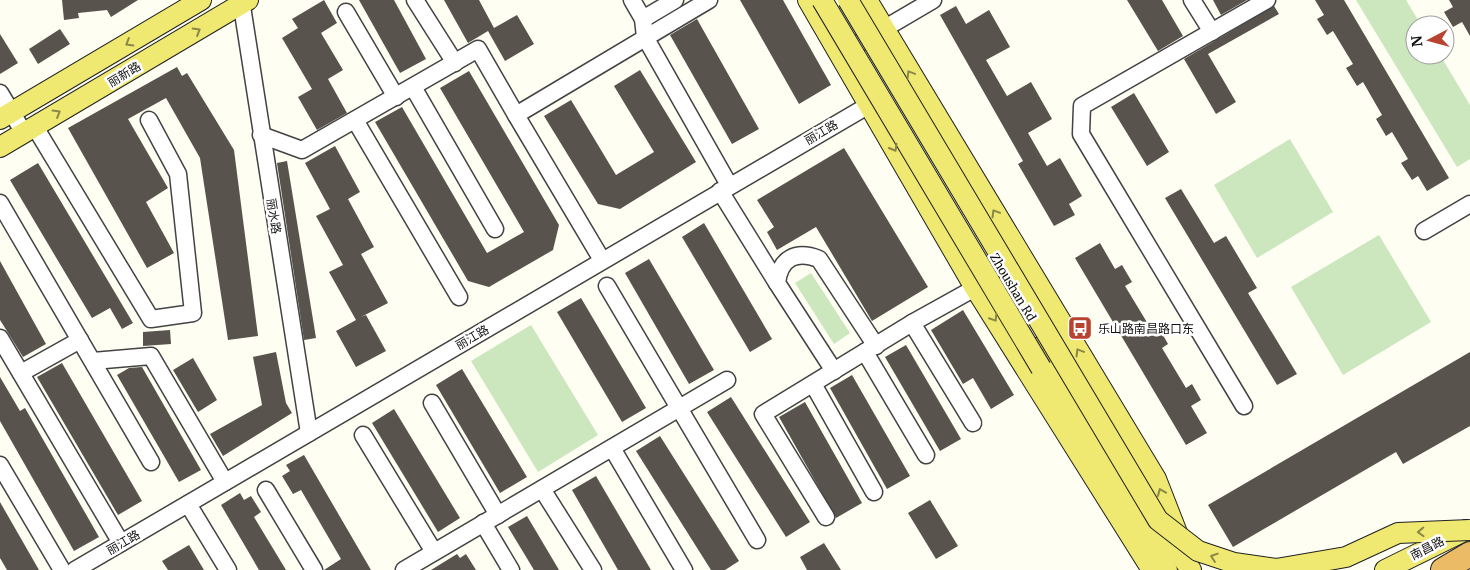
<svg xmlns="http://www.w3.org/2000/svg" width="1470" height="570" font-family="Merriweather,'Noto Sans SC',serif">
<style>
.green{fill:#cce7be}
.building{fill:#58534d}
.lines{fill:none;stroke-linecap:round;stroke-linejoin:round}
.minor-casing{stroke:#434343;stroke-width:19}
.major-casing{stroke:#212121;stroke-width:22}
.highway-casing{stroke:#212121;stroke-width:26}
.minor{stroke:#fff;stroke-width:16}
.major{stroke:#efe972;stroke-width:20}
.highway{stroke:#ebbc65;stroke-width:24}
.major-bridge-casing{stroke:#212121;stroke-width:22;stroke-linecap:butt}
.major-bridge{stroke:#efe972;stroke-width:20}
.oneway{stroke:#8b8746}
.labels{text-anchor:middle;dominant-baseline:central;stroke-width:5;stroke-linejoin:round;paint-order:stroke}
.street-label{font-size:12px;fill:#101010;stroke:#fff}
.poi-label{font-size:12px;fill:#101010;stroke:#fff;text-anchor:start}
</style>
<rect width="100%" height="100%" fill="#fefef3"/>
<g class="green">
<path d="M1356,0H1406L1421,25H1415V55H1440L1470,105V159L1457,167Z"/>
<path d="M1290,139L1333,212L1257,258L1214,185Z"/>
<path d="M1379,235L1431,322L1343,375L1291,287Z"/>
<path d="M811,273L850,333L834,344L795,283Z"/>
<path d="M531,325L598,435L538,472L471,361Z"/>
</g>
<g class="building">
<path d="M62,0H138L111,17L107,10L78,13L79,18L64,20Z"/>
<path d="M324,0L337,23L321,33L343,70L328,79L347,113L317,130L298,97L312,89L282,38L298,28L292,19Z"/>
<path d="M359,0H394L426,59L400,73Z"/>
<path d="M444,0H479L494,28L517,15L534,44L505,61L488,31L468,43Z"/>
<path d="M740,0H783L831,85L799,104Z"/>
<path d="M1127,0H1162L1183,36L1158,51Z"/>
<path d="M1213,0H1247L1221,15Z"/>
<path d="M1315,0H1344L1449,178L1427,191L1418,176L1412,180L1401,163L1408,159L1392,132L1386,136L1376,119L1382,115L1363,82L1357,86L1346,68L1353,64L1333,31L1327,35L1317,19L1324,15Z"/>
<path d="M1449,0H1470V36L1462,22L1453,27L1444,12L1453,7Z"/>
<path d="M956,6L966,24L989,10L1010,47L986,60L1007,96L1031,82L1052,119L1028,133L1047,166L1060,158L1082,196L1069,204L1075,215L1054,226L1018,164L1023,161L940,15Z"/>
<path d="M1274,6L1279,14L1208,54L1236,102L1216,114L1184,59Z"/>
<path d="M697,19L759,129L732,144L670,35Z"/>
<path d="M60,29L70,44L38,64L29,49Z"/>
<path d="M0,34L18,63L0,74Z"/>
<path d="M177,67L182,76L187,73L234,150L258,336L228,340L200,158L166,98L128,119L168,188L146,202L174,253L147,268L68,128Z"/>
<path d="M640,70L696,162L620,209L598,204L544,116L571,100L616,175L654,152L614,86Z"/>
<path d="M469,71L559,225L553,250L489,287L468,281L375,122L402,107L487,253L524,232L440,88Z"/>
<path d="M1134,93L1169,152L1147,166L1111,107Z"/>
<path d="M335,146L360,192L348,199L374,247L361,254L388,303L361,317L366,315L386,351L356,367L336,331L356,320L329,272L343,265L316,216L330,209L305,163Z"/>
<path d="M844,148L928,287L872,321L816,227L777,250L767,232L774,227L757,200Z"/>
<path d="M287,161L316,338L304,340L277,163Z"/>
<path d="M38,163L133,323L122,329L110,308L92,318L10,180Z"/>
<path d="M1181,189L1214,243L1226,236L1257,288L1248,293L1297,374L1277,385L1165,198Z"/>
<path d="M704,223L772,339L750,352L682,237Z"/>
<path d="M1100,243L1115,269L1122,265L1132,282L1125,286L1148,324L1155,321L1168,344L1162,348L1186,388L1192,384L1201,400L1191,406L1207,433L1186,445L1075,258Z"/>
<path d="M649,259L714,370L689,384L625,273Z"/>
<path d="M0,261L46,344L23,357L0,320Z"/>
<path d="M581,298L646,408L622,422L557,312Z"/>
<path d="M963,310L1014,395L991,409L973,378L963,384L931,330Z"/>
<path d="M170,330L171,344L143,346V332Z"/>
<path d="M906,345L961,439L940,451L885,357Z"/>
<path d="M276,352L286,403L292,413L223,456L210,434L262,405L253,357Z"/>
<path d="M1470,352V426L1403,464L1396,452L1233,547L1208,505Z"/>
<path d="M193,358L217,400L198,412L173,370Z"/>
<path d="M62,363L142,501L118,515L37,377Z"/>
<path d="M142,367L201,470L179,482L117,375L129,368Z"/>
<path d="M462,369L527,477L500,493L436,385Z"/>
<path d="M852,375L910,476L887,489L830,388Z"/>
<path d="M0,377L20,411L25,408L99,537L74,551L0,421Z"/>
<path d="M731,397L810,522L786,537L707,412Z"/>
<path d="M805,402L862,503L836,518L779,417Z"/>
<path d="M394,409L460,518L438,532L372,423Z"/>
<path d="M660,436L739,561L725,570H711L636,451Z"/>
<path d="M304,455L371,570H324L341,559L301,490L293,494L282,476L290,471L286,465Z"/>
<path d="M596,476L651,570H618L572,490Z"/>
<path d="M240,493L244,500L251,496L261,512L254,517L286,570H259L221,505Z"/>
<path d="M930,500L958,546L936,559L908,513Z"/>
<path d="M0,502L39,570H7L0,558Z"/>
<path d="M527,516L559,570H534L508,527Z"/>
<path d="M824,543L841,570H807L800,557Z"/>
<path d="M189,545L204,570H168L162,561Z"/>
<path d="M457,554L460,558L466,554L476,570H431Z"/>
</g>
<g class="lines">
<defs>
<g id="minor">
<path d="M241,0L309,433"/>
<path d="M415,0L455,63"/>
<path d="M632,0L643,19L645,37L729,185"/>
<path d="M1192,0L1212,32"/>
<path d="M346,12L396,97"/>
<path d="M643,19L675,0"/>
<path d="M841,54L933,0"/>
<path d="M413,87L495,229"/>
<path d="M0,93L24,133"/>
<path d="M516,115L602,260"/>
<path d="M355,120L459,297"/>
<path d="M35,127L151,319L193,313L178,174L149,120"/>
<path d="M261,135L302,150L478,49L516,115L709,0"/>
<path d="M720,191L777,283"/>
<path d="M0,203L151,462"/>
<path d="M1424,231L1470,204"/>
<path d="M607,286L757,540"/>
<path d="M912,323L973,423"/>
<path d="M0,338L121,543"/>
<path d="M865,352L926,455"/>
<path d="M93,361L151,356L225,482"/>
<path d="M834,371L777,283C780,258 796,250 819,259L876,346"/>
<path d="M21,373L80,340"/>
<path d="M813,384L874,492"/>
<path d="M432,403L498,515"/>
<path d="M1244,406L1081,134L1082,106L1267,0"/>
<path d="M363,435L434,552"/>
<path d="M612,448L684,570"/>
<path d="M0,465L62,570"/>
<path d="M542,489L593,570"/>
<path d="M266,490L314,570"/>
<path d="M188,504L228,570"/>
<path d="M826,517L763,414L912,323L975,288"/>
<path d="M483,523L511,570"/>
<path d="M75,570L869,105"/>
<path d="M404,570L727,380"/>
</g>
<g id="major">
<path d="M808,0L975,288L1152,570"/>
<path d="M867,0L1156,479L1181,543"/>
<path d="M0,119L201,0"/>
<path d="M0,147L248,0"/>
<path d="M1036,348L1167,570"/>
<path d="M1157,522L1191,570"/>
<path d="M1385,570L1466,530"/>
</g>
<path id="highway" d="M1443,570L1470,554"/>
</defs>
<use href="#minor" class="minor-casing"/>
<use href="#major" class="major-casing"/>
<use href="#highway" class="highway-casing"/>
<use href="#minor" class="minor"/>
<use href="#major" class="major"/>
<use href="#highway" class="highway"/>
<defs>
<g id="major-bridge">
<path d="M822,0L1041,368"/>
<path d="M848,0L1158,520L1198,551L1234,563L1276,569L1346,557L1398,533L1470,530"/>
</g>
</defs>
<use href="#major-bridge" class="major-bridge-casing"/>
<use href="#major-bridge" class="major-bridge"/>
</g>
<defs><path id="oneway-chevron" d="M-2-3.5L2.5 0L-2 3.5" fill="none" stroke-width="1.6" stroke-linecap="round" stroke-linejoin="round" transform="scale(1.25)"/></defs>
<g class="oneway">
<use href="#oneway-chevron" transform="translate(197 31) rotate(-31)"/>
<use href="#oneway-chevron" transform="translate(129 43) rotate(149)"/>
<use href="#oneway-chevron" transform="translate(910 74) rotate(-121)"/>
<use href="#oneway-chevron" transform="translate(57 113) rotate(-31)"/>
<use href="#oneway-chevron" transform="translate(894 148) rotate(60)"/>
<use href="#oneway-chevron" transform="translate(995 213) rotate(-121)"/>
<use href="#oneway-chevron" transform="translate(994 318) rotate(58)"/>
<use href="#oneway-chevron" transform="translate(1079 352) rotate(-121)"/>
<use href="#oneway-chevron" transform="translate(1161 492) rotate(-112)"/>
<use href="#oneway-chevron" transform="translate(1421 532) rotate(178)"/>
<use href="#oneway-chevron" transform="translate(1214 557) rotate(-161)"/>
</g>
<defs>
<symbol id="bus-square" viewBox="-11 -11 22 22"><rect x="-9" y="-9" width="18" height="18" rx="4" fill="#b74330" stroke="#fff"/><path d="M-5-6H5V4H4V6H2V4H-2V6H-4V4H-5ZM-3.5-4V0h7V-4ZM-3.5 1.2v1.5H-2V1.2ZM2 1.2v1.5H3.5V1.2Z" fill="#fff"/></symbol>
</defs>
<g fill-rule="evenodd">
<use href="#bus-square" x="1066" y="314" width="28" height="28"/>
</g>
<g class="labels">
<g class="street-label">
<text transform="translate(124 74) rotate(-31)">丽新路</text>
<text transform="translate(821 132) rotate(-30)">丽江路</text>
<text transform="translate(274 216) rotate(81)">丽水路</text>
<text transform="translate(1013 287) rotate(59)">Zhoushan Rd</text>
<text transform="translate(472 337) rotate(-30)">丽江路</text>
<text transform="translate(123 542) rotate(-30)">丽江路</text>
<text transform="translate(1427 548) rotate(-27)">南昌路</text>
</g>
<g class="poi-label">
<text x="1098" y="328">乐山路南昌路口东</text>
</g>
</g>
<g transform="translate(1430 40) rotate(264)"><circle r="24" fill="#ffffff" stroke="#9f9f9f"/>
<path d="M0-4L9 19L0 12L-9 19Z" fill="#b74330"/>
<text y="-8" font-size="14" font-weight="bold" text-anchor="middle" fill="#101010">N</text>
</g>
</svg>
